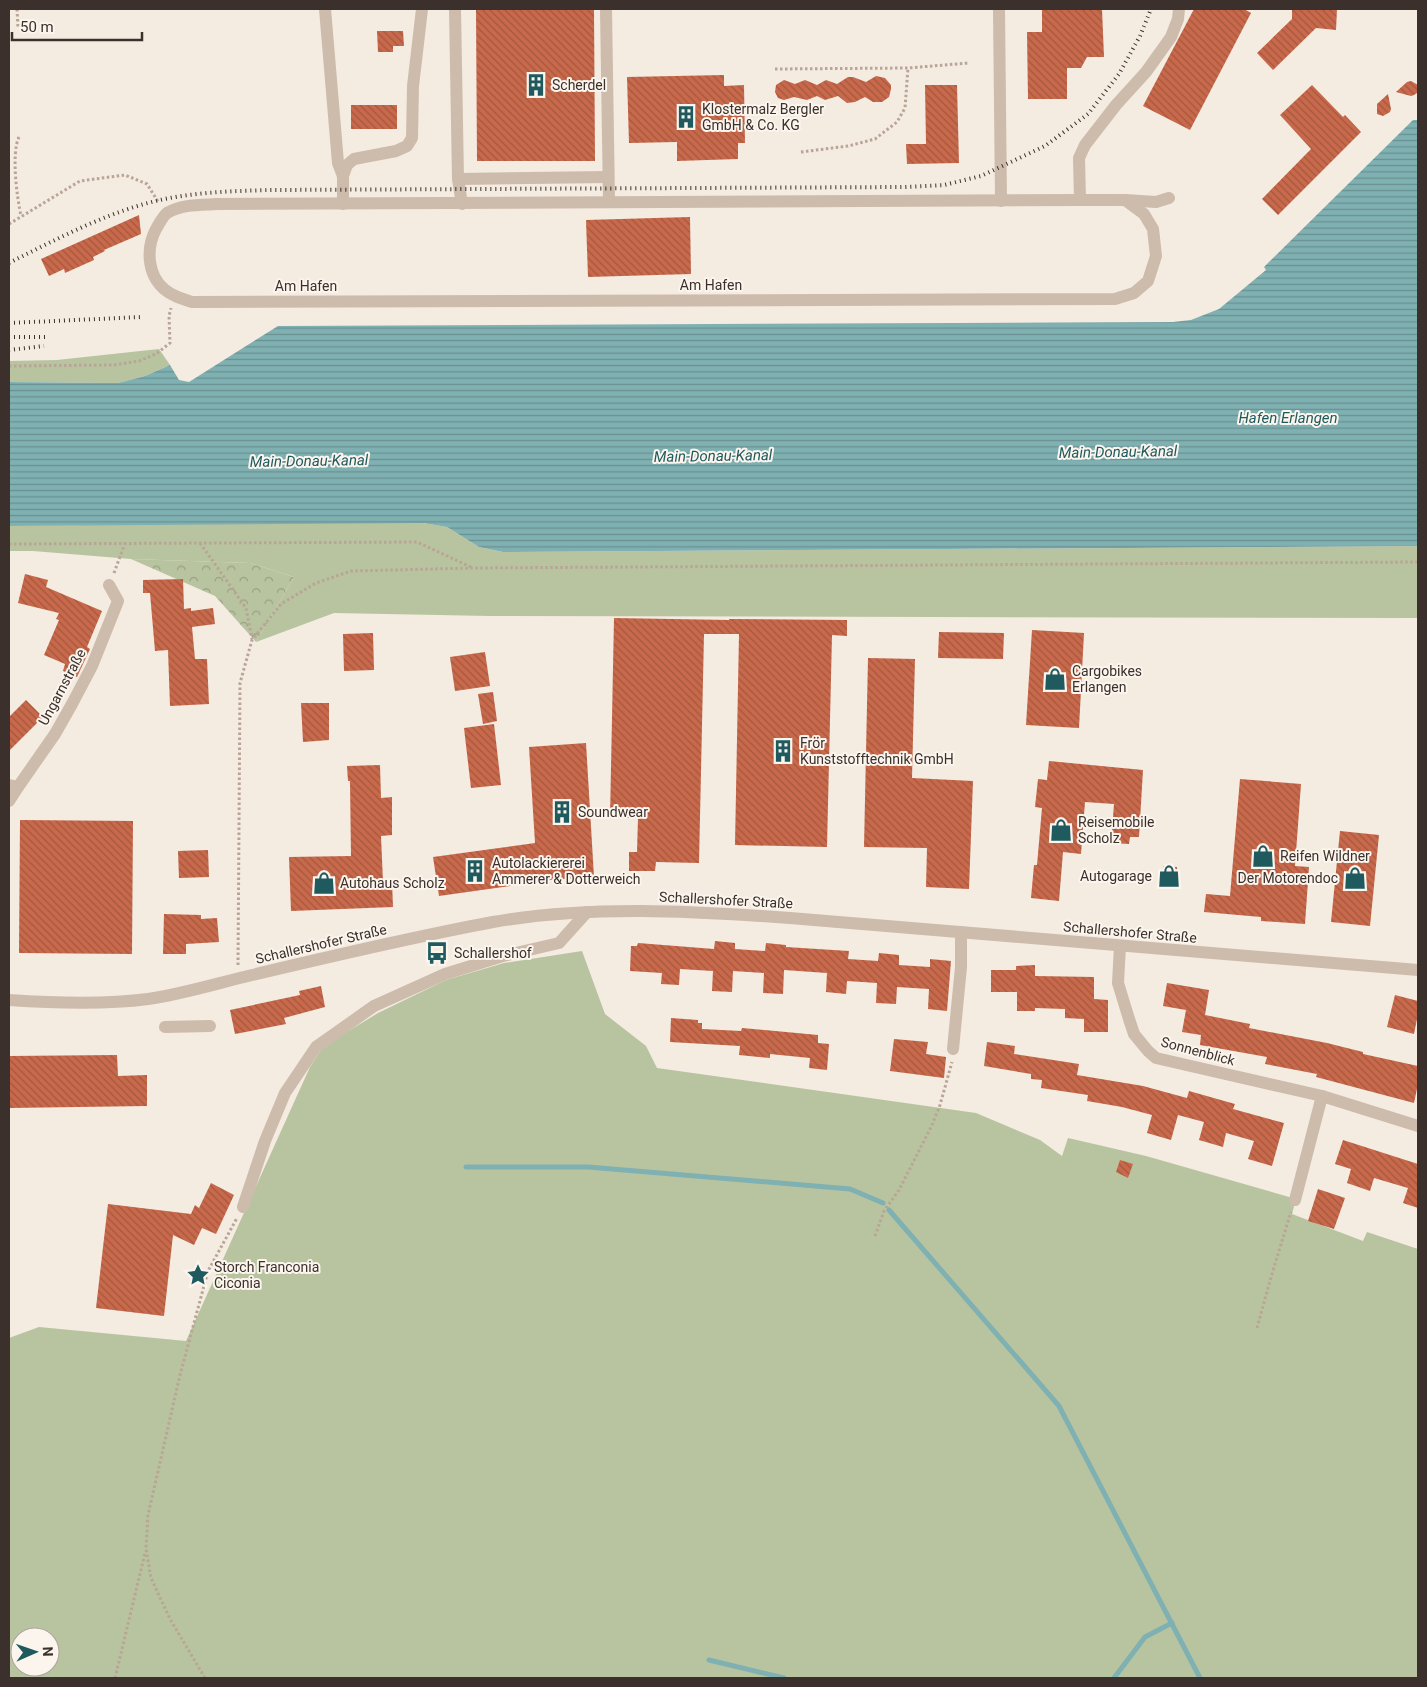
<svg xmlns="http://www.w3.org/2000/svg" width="1427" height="1687" font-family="Roboto,sans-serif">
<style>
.green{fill:#b8c4a0;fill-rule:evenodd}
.forest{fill:url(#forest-crowns)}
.water{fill:url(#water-rules)}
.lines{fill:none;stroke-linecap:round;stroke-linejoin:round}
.stream{stroke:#7fb0b2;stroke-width:5}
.building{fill:url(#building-back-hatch)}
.path{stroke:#b9a596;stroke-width:3;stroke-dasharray:2.5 2.5;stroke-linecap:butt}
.minor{stroke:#cdbbac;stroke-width:12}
.rail{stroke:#3b302b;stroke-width:4;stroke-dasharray:1 4;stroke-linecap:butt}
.labels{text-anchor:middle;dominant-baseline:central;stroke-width:4;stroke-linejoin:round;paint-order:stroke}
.poi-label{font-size:14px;fill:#3b302b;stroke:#fbf5ee;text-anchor:start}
.street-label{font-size:14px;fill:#3b302b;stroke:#fbf5ee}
.water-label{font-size:15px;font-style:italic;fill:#1f5a5e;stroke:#fbf5ee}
</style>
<defs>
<pattern id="forest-crowns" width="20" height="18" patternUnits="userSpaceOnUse" patternTransform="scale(1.25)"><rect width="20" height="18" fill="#b8c4a0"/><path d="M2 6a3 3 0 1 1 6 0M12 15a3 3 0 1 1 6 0" fill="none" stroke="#97a083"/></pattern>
<pattern id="water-rules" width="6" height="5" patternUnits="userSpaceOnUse" patternTransform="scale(1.25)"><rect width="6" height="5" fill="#7fb0b2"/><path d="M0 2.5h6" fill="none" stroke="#699091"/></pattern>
<pattern id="building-back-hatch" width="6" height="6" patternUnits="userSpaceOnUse" patternTransform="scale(1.25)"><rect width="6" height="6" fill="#c8694b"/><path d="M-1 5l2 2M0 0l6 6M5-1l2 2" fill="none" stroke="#a4573f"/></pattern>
</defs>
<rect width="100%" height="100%" fill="#f4ebe1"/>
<g class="green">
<path d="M159,349L170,365L145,376L118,383L9,382V361L57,360Z"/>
<path d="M247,523H423L447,527L479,547L503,552L1418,546V618L490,616L334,613L256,642L294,577L250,563L131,559L33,551H9V526Z"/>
<path d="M582,951L605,1014L646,1046L657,1068L976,1113L1040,1140L1062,1156L1068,1138L1146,1156L1296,1199L1292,1214L1363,1241L1367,1232L1418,1249V1678H9V1338L39,1327L186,1341L310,1067L321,1050L342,1035L378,1013L446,980L504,963ZM20,1637H50V1667H20Z"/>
</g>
<path class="forest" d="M131,559L250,563L294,577L256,642L215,596Z"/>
<path class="water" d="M1413,120H1418V546L503,552L479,547L447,527L423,523L9,526V382L118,383L145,376L170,365L179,380L189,382L278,326L1173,322L1191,320L1219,309L1266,270L1264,267Z"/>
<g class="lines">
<g class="stream">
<path d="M466,1167H588L850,1189L883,1203"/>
<path d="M889,1210L1059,1406L1200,1678"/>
<path d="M709,1660L784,1678"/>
<path d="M1114,1678L1145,1637L1172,1623"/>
</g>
</g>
<g class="building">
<path d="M476,9H594L595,161H477Z"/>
<path d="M1042,9H1102L1104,57H1087L1081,68H1067V99H1028L1027,32H1042Z"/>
<path d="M1194,9H1244L1251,13L1190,130L1143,106Z"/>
<path d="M1292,9H1337L1336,30L1316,28L1273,70L1257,53L1292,19Z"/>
<path d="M377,31H403L404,46H393V52H378Z"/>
<path d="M724,75V86L744,85L745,143H738V159L677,161V142L629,143L627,77Z"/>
<path d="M876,76L885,78L891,85V89L889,97L882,102H873L865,97L855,102L847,103L838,96L825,100L817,96L807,100L794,97L784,100L778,98L775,92L776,85L784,80L795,84L805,80L817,85L826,80L837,84L848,77H853L866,82Z"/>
<path d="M1411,81L1418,85L1417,93L1414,95L1411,96L1396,92L1407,82Z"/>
<path d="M925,85H957L959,163L907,164L906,144H926Z"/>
<path d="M1312,85L1343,117L1345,115L1361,132L1278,215L1262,199L1311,149L1280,115Z"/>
<path d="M1388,94L1391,109L1390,112L1383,116L1377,114V104Z"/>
<rect x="351" y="105" width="46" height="24"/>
<path d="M139,215L141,234L104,250L105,251L93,257L94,260L65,273L64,269L49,276L41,259Z"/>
<path d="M690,217L691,274L588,277L586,220Z"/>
<path d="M25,574L48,580L46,587L102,611L87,647L90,649L77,677L63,671L65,664L44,655L59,620L56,619L59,613L18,603Z"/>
<path d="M183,579L184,609L191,608V611L213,608L215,624L192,627L195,659H207L209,704L170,706L168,650L155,651L150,593H143V580Z"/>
<path d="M614,618L729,620V619L847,620V636L832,635L827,847L735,845L739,634H704L699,863L656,862L655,871H629V852H637L638,818H610Z"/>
<path d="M1032,630L1084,633L1079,728L1026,725Z"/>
<path d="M939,632L1004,633L1003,659L938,658Z"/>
<path d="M373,633L374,670L344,671L343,634Z"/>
<path d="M485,652L490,686L455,691L450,657Z"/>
<path d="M868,658L915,659L912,778L973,781L969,889L926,887L927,848L864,847Z"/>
<path d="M493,692L497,721L483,724L478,694Z"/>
<path d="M26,700L43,717L9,751V717Z"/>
<path d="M301,703H329V740L303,742Z"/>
<path d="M494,724L501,785L471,788L464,728Z"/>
<path d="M586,743L594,877L516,882L517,885L439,896L433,857L535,843L529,747Z"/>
<path d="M1049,761L1143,770L1139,837H1130L1129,844L1111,843L1114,804L1085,802L1081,854L1063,852L1059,901L1031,898L1034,865H1037L1042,808L1035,807L1038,779L1047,780Z"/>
<path d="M380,765L381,798L392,797V835L381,836L383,882H392L393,907L291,911L289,857L351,856L350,781H348L347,766Z"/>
<path d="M1240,779L1301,784L1295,866L1309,867L1305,924L1261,921V917L1204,912L1206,894L1230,896Z"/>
<path d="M20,820L133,821L132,954L19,953Z"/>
<path d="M1340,831L1379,835L1370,926L1331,922Z"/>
<path d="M208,850L209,877L179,878L178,851Z"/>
<path d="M1163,866L1177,867L1176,886L1162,885Z"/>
<path d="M164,914L201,915V919L217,918L219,942L186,944V954H163Z"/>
<path d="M715,941L735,943V949L765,951L766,943L786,945V947L849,951L848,959L878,961L879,953L899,955V965L930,967V959L951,961L947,1011L928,1009L929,989L897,987L896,1004L876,1003L877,983L847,981L846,994L826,992L827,973L784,970L783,994L763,993L764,973L733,971L732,992L712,991L713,971L680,969L679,985L661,984L662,973L630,971L631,946H637L638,943L714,949Z"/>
<path d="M1035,965V976L1094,977V999L1108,1000V1032H1084V1019L1065,1018V1009L1035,1008V1011H1017V992H991V970H1016V966Z"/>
<path d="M1167,983L1209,990L1205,1015L1250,1024L1249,1028L1327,1043L1363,1052V1054L1418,1066V1084L1414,1103L1316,1077L1317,1074L1265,1064L1267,1057L1200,1045L1201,1035L1182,1032L1186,1010L1163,1006Z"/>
<path d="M321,986L325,1007L284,1018L286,1024L235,1034L230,1010L300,995L299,991Z"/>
<path d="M1395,995L1418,1001V1014L1414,1034L1387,1027Z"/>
<path d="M671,1018L698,1020V1023H702V1029L741,1031L742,1028L818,1035V1043L829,1044L827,1070L809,1068L810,1058L770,1054V1058L739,1055L740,1046L670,1042Z"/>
<path d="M894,1039L928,1042L926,1054L946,1057L944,1078L890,1071Z"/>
<path d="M987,1042L1015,1046L1014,1054L1079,1064L1077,1075L1143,1086L1187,1098L1189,1091L1235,1104L1233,1109L1284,1123L1272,1166L1248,1159L1254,1141L1226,1133L1223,1147L1199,1140L1204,1122L1178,1115L1171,1140L1147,1133L1152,1115L1122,1107L1087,1101L1088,1095L1041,1088L1042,1080L1031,1079V1074L984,1066Z"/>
<path d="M117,1055L118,1076L147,1075V1106L9,1108V1056Z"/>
<path d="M1343,1140L1418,1164V1208L1403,1203L1408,1188L1374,1178L1370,1191L1347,1183L1351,1169L1335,1164Z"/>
<path d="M1120,1160L1133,1164L1128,1178L1116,1172Z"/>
<path d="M211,1183L234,1195L216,1234L202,1228L194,1245L173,1235L164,1316L96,1308L108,1204L191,1214L195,1205L199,1208Z"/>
<path d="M1318,1189L1345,1198L1334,1229L1308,1221Z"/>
</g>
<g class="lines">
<g class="path">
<path d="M17,9L18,28"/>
<path d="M775,69L908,68L969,63"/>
<path d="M19,137C11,154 17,197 21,216"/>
<path d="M801,152L848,146L875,139L897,122L905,108L908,68"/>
<path d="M9,224L80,181L125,175L147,184L159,203"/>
<path d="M9,366L114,365L139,361L156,354L170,343L169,316L171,308"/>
<path d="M200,543L246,608L252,639"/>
<path d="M9,544L417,542L473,568"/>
<path d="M114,573L125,543"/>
<path d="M238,965L240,683L252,640L281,604L316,583L351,571L473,568L1418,562"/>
<path d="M875,1236L884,1211L899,1190L932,1125L940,1105L952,1062"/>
<path d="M1257,1328L1271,1277L1291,1212"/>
<path d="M115,1678L145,1553"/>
<path d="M205,1678L170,1619L151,1578L146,1549L148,1515L180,1375L208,1271L237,1218"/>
</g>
<g class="minor">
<path d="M325,9L338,163L343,176L347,165L354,159L396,151L407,146L412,138L413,86L422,9"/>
<path d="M455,9L458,179L462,204"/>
<path d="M606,9L609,202"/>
<path d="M999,9L1001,201"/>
<path d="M343,176V204"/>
<path d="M458,179L608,177"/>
<path d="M1080,200H1125L1144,214L1153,229L1156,256L1148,281L1134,293L1115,299L192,302C182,299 172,296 164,289C147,274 146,248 156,229C159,224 163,216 167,213C182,204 200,205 217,204Z"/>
<path d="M1080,200L1079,158L1085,145L1116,105L1146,72L1171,37L1178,19L1179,9"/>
<path d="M1125,200L1156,202L1169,198"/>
<path d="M9,785L18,787L55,734L72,704L92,666L118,601L109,585"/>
<path d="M9,801L18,787"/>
<path d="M1120,946L1118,983L1129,1019L1134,1034L1148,1051L1156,1058L1322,1096L1418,1126"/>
<path d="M9,1000C54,1003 102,1005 148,999C183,994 218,983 252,975C332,956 412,937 493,922C591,905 691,911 790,918L1418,970"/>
<path d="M165,1027L210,1026"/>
<path d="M953,1049L961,967V932"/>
<path d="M1295,1200L1322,1096"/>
<path d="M243,1207L265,1141L285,1093L316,1047L374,1006L445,974L503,956L559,943L587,912"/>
</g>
<g class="rail">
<path d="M9,263C57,239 107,212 160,200C196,192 233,191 270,190L905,187L944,185L981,176L1045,146L1088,114L1119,74L1140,36L1151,9"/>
<path d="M9,323L142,317"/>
<path d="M9,337H45"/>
<path d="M9,350L44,346"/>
</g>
</g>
<defs>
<symbol id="building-bare" viewBox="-9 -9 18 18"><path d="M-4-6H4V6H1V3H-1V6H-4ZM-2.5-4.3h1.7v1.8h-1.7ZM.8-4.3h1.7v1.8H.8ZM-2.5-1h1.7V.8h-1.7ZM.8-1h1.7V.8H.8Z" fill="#1f5a5e" stroke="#fbf5ee" stroke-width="2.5" paint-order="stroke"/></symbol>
<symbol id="shop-bare" viewBox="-9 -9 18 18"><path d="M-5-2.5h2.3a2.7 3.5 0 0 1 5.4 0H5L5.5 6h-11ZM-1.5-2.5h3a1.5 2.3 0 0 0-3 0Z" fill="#1f5a5e" stroke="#fbf5ee" stroke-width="2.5" paint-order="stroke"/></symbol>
<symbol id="bus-bare" viewBox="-9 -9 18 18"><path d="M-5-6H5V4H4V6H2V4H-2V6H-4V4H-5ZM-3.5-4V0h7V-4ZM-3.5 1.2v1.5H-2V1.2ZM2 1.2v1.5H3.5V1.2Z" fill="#1f5a5e" stroke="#fbf5ee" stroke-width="2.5" paint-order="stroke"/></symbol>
<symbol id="sight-bare" viewBox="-9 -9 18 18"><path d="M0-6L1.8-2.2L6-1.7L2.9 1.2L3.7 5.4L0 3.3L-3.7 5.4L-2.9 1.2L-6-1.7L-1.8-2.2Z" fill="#1f5a5e" stroke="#fbf5ee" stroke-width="2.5" paint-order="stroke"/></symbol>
</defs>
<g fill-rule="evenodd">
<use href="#building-bare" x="520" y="69" width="32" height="32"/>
<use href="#building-bare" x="670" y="101" width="32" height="32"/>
<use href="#shop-bare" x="1039" y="663" width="32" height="32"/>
<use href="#building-bare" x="767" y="735" width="32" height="32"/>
<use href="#building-bare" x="546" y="796" width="32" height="32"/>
<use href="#shop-bare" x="1045" y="814" width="32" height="32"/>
<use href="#shop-bare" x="1247" y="840" width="32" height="32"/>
<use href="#building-bare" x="459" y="855" width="32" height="32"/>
<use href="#shop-bare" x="1153" y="860" width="32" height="32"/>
<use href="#shop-bare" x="1339" y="862" width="32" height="32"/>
<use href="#shop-bare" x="308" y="867" width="32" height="32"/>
<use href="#bus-bare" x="421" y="937" width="32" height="32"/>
<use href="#sight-bare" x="182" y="1259" width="32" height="32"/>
</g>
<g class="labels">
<g class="poi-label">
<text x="552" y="85">Scherdel</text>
<text x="702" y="109">Klostermalz Bergler<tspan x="702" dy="16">GmbH &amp; Co. KG</tspan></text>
<text x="1072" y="671">Cargobikes<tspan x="1072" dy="16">Erlangen</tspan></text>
<text x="800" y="743">Frör<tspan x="800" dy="16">Kunststofftechnik GmbH</tspan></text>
<text x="578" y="812">Soundwear</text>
<text x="1078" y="822">Reisemobile<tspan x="1078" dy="16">Scholz</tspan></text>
<text x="1280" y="856">Reifen Wildner</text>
<text x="492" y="863">Autolackiererei<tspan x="492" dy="16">Ammerer &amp; Dotterweich</tspan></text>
<text x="1152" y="876" text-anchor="end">Autogarage</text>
<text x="1338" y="878" text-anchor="end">Der Motorendoc</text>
<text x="340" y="883">Autohaus Scholz</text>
<text x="454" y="953">Schallershof</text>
<text x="214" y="1267">Storch Franconia<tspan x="214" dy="16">Ciconia</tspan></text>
</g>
<g class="street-label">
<text x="711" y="285">Am Hafen</text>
<text x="306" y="286">Am Hafen</text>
<text transform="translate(62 687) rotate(-62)">Ungarnstraße</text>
<text transform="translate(726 900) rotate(3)">Schallershofer Straße</text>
<text transform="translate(1130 932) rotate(5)">Schallershofer Straße</text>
<text transform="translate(321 944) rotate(-13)">Schallershofer Straße</text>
<text transform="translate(1198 1051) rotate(15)">Sonnenblick</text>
</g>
<g class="water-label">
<text x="1288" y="418">Hafen Erlangen</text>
<text transform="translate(1118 452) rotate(-1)">Main-Donau-Kanal</text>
<text transform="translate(713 456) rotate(-1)">Main-Donau-Kanal</text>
<text transform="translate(309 461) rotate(-1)">Main-Donau-Kanal</text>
</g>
</g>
<rect width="1427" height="1687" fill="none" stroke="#3b302b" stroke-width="20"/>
<g transform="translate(35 1652) rotate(88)"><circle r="24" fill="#fbf5ee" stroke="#aea6a0"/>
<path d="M0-4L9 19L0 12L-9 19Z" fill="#1f5a5e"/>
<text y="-8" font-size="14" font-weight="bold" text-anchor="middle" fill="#3b302b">N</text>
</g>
<path d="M12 32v8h130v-8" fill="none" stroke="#3b302b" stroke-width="2.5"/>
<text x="20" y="32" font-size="15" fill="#3b302b" stroke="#fbf5ee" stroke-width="4" paint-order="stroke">50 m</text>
</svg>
